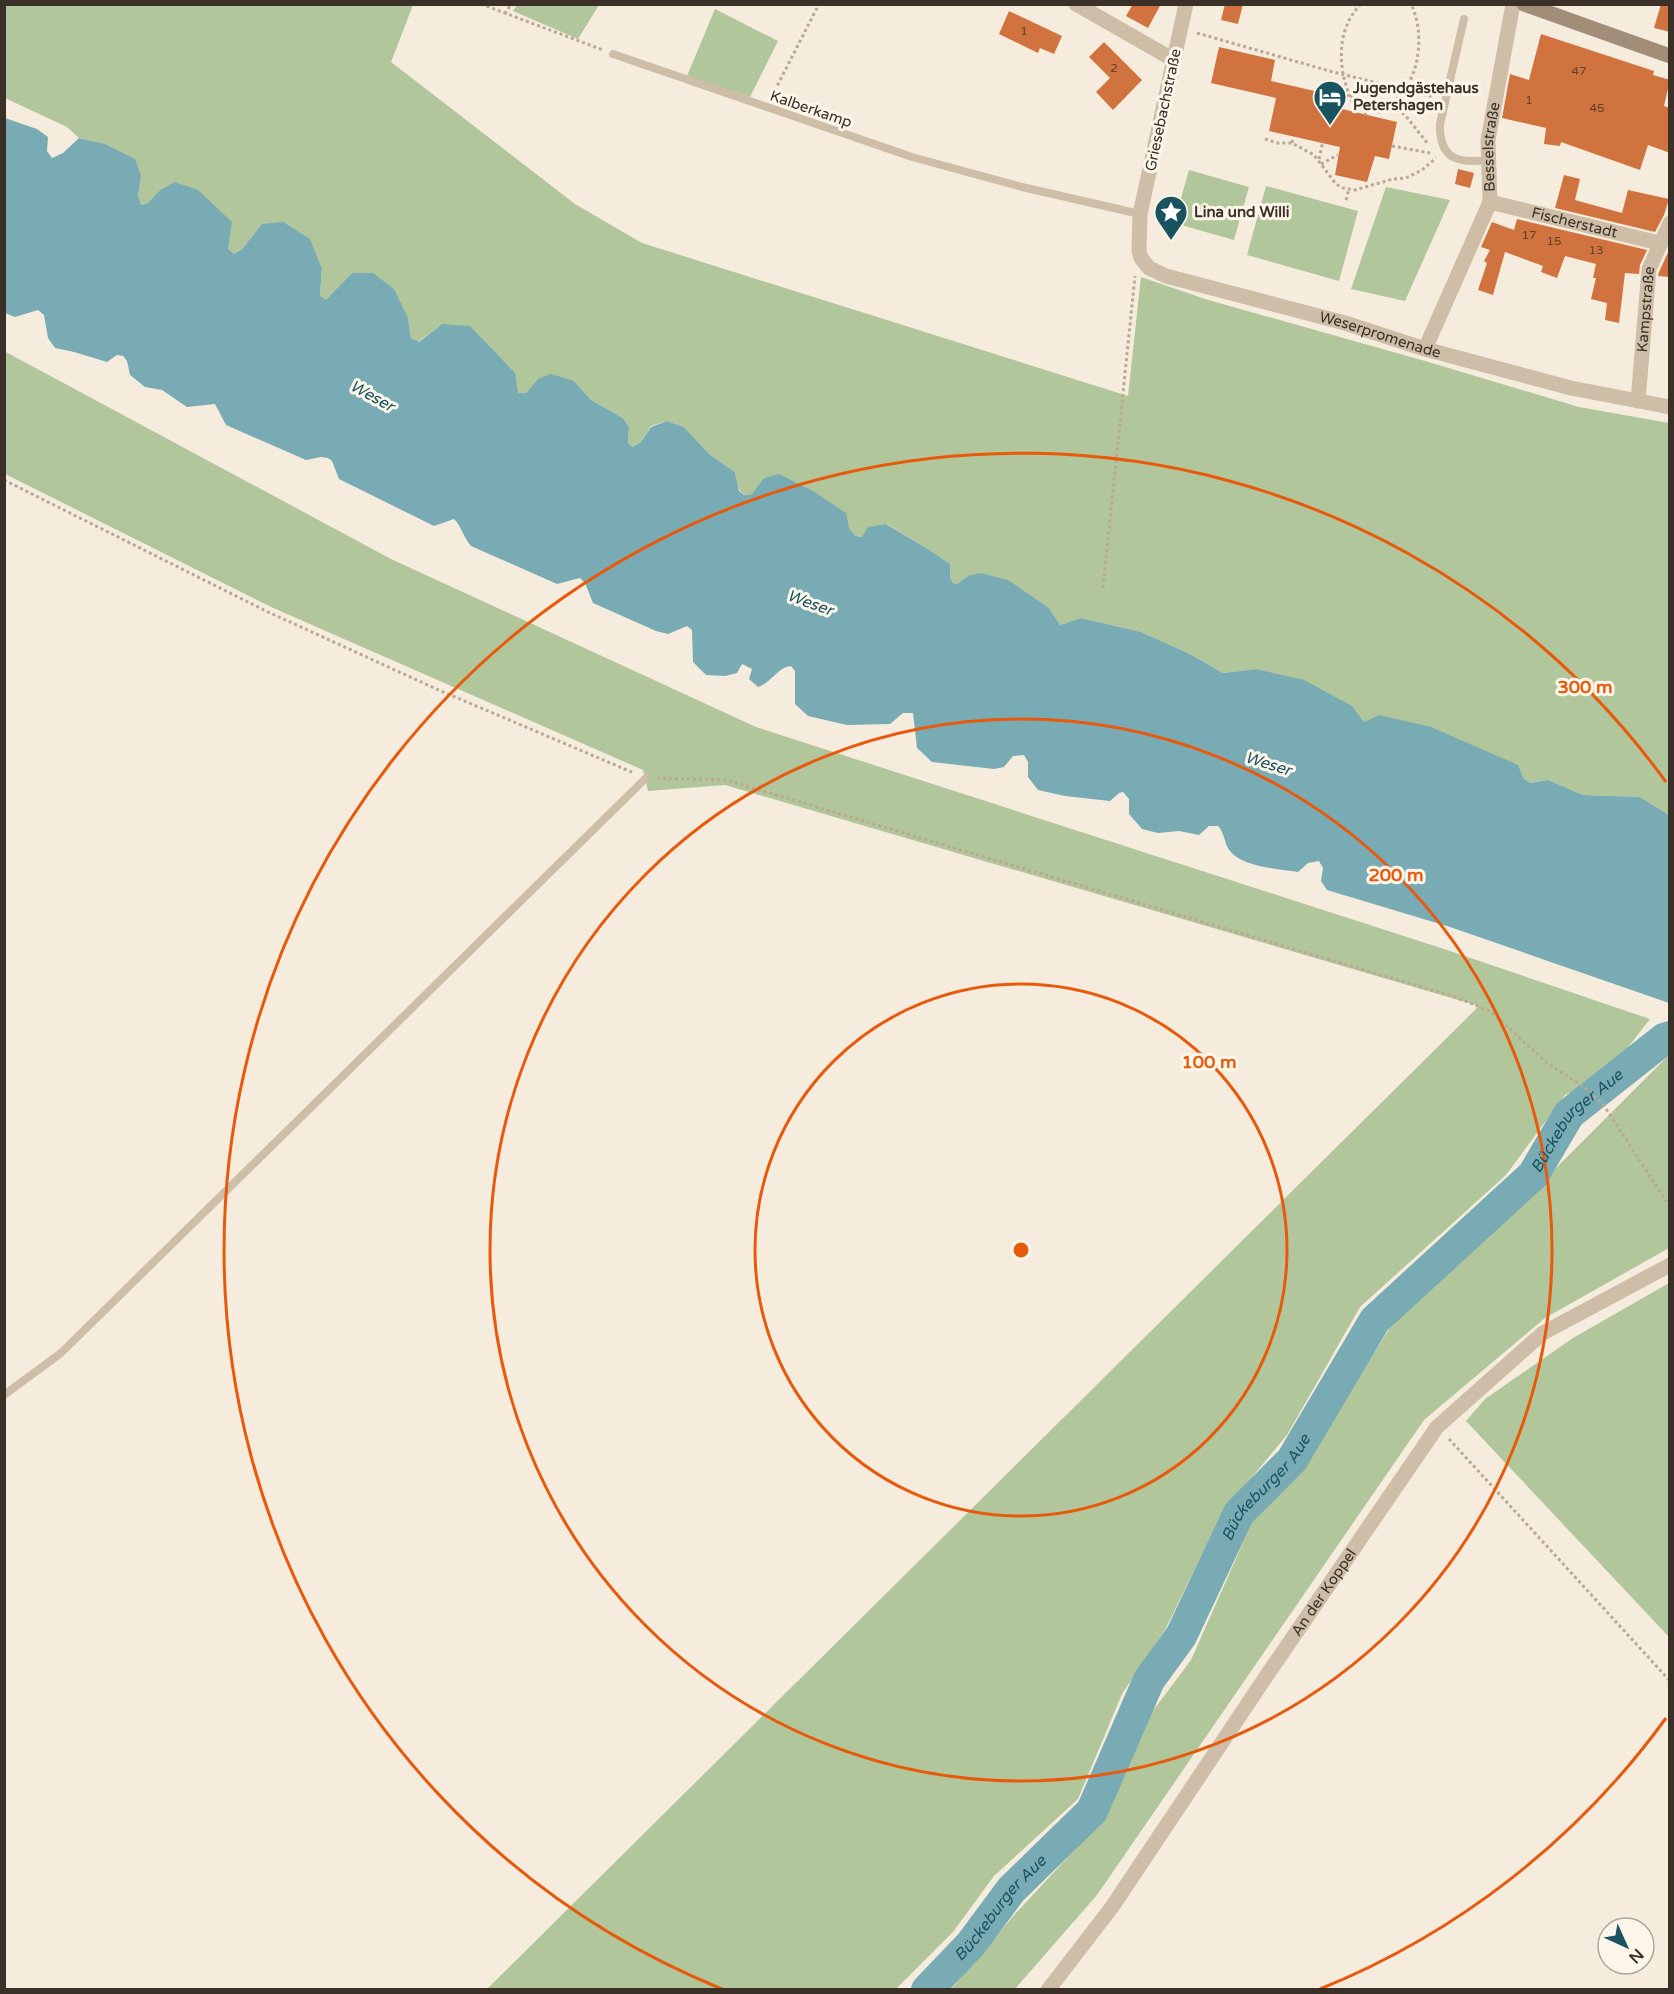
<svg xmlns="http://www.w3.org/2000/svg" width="1674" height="1994" font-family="'Varela Round',sans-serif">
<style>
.green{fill:#b2c69b}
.water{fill:#79abb5}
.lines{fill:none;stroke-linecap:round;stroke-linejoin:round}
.river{stroke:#79abb5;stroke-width:32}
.building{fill:#d1733f}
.path{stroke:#baa891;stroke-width:3;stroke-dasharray:3 3;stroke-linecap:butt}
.lane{stroke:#cebea7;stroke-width:8}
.street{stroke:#cebea7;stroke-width:15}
.secondary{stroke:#a28d78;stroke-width:15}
.ring{fill:none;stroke:#e8590c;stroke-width:3}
.labels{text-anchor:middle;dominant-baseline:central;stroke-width:6;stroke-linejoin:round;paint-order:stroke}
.number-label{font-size:12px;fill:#60412e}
.poi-label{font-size:15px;font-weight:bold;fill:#3a3028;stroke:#fcf6ea;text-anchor:start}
.street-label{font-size:15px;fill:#3a3028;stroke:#fcf6ea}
.water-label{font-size:16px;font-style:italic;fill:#195360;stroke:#fcf6ea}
.centre{fill:#e8590c;stroke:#fcf6ea;stroke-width:3}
.ring-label{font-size:18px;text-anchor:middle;font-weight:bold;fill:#e8590c;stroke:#fcf6ea;stroke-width:6;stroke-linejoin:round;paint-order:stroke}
</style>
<rect width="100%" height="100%" fill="#f5ecdd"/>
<g class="green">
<path d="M5,5H413L391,62L575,204L642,243L1128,396L1141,277L1205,299L1425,361L1579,407L1669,423V815L1640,797L1583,795L1548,780L1530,783L1523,778L1364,722L1351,706L1256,669L1223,673L1190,654L1141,632L1081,618L1060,625L1049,608L968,576L957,584L953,583L950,577V564L928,549L887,524L862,537L854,536L849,528L764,478L751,496C737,495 738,484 735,472L709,454L684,427L667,421L651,426L641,442L633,447L628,443L629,427L623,418L591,400L574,381L538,379L526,393H518L442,324L418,342L411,338L408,318L352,273L326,301L320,297L322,269L262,224L242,249L234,254L159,191L148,203L141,205L138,196L141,176L105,144L79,138L67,127L5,98Z"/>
<path d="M517,5V4L599,5L578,39L513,11Z"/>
<path d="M715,9L778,41L750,97L687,76Z"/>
<path d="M1189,170L1249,187L1234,240L1174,223Z"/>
<path d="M1266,186L1358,211L1339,281L1247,255Z"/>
<path d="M1386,187L1450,200L1405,301L1351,289Z"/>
<path d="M4,351L391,559L756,727L1444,949L1650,1019L1622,1055L1584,1087L1565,1095L1506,1175L1360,1307L1287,1435L1222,1513L1165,1630L1122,1694L1078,1799L994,1876L953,1932L896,1989H487L1479,1006L725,785L648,791L643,770L271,607L5,474Z"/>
<path d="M1669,1055V1248L1545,1318L1424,1420L1097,1895L1015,1989H951L1016,1913L1096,1827L1149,1716L1191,1660L1254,1518L1305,1463L1393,1323L1501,1223Z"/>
<path d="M1669,1283V1637L1466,1421L1485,1399L1573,1338Z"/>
</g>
<path class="water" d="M5,118L37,129L48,137L47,151L52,158L63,153L79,138L105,144L135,159L141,176L138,196L141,205L148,203L159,191L175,182L198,190L232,222L228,249L234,254L242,249L262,224L283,222L310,239L322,269L320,296L326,300L352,273H373L394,289L408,318L411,338L419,342L442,324L470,326L515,373L518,393H526L538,379L551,374L574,381L591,400L623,418L629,427L628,443L633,447L641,442L651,427L667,421L684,427L709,454L735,472L739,491L744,495H751L764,478L779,474L813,491L846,513L849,528L855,536L862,537L868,527L886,524L928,549L950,564V577L953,583L957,584L968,576L981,573L1008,580L1049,608L1060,625L1081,618L1141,632L1190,654L1223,673L1256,669L1304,680L1352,706L1364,722L1379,715L1431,727L1518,765L1523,778L1530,783L1548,780L1583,795L1640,797L1669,815V1003L1450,927L1327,890L1321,881L1323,868L1319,861L1308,863L1298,872C1279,869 1242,867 1230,851C1224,844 1225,833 1218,826H1209L1199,835L1179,831L1158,833L1142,829L1129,814V799L1123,792L1119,793L1110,801L1065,796L1038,790L1028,777V762L1024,755L1013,756L1004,767L994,769L932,762L917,748L913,713H903L890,724L847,725L808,716L795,704V671L791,666C778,667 771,683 758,687L749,679L752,669L742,664L737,673L725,676L706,675L693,662L692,630L687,626L668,634L656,631L593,603L585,583L580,578L557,584L471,546C463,537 462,527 454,519L434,526L339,479L332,461L328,458L321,457L306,460L226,425L215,404L187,407L162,390L145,387L130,375L127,361L123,356L117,355L107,362L74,352L55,348L48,338L44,315L38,310L15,317L5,313Z"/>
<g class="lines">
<path class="river" id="s1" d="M927,1990L971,1944L1011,1890L1092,1811L1149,1680L1181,1636L1239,1513L1292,1460L1375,1320L1533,1175L1569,1114L1664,1039L1670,1037"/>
</g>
<g class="building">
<path d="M1133,4H1161L1148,28L1126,16Z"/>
<path d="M1225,4H1243L1238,24L1221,20Z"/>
<path d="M1661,4H1670V32L1654,28Z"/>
<path d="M1009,11L1062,36L1054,54L1040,48L1038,53L999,34Z"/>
<path d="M1541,34L1654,71L1653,75L1670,80L1664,106L1670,108V153L1648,145L1640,170L1561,142L1560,146L1544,144L1546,128L1502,118L1510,74L1529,80Z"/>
<path d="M1104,42L1142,80L1113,110L1096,92L1110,78L1089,57Z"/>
<path d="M1219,47L1275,60L1271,81L1319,92L1317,103L1397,122L1389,159L1375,156L1367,182L1335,175L1340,147L1269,131L1276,98L1211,83Z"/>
<path d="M1458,169L1474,173L1470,188L1455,184Z"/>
<path d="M1564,175L1580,179L1575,200L1622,213L1628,190L1669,199L1664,215L1655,232L1555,208Z"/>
<path d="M1517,219L1647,250L1640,265L1639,274L1625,273L1619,323L1605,320L1607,303L1591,299L1596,278H1593L1596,264L1565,256L1557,278L1541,272L1543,266L1505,252L1493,295L1478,290L1487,263L1484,261L1490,250L1481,247L1492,222L1514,230Z"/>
<path d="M1670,248V277L1658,276L1659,272Z"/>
</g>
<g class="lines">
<g class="path">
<path d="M481,4L603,50"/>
<path d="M1361,4C1334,31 1338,74 1354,105L1379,112C1385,107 1392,103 1398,98C1420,76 1425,32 1411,4"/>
<path d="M505,14L511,4"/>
<path d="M1197,33L1333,72L1434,97"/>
<path d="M772,96L819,4"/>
<path d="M1323,106L1326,90L1397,109L1405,115L1428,144"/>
<path d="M1365,115L1367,109"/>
<path d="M1265,139L1277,143H1292L1314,155L1336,184L1343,188L1355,190L1393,179L1406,178L1422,170L1436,158"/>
<path d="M1292,143L1293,137"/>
<path d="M1392,146L1430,153"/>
<path d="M1319,159L1323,141"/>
<path d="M1321,164L1338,155"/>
<path d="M1346,200L1349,189"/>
<path d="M4,480L268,612L441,691L634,773"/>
<path d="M1103,588L1135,276"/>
<path d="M657,778L726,780L1455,997L1490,1011L1547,1063L1584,1087L1603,1104L1670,1207"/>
<path d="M1449,1439L1670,1681"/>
</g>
<g class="lane">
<path d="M1464,19L1440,124C1439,159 1458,164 1488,160"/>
<path d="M613,54L912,157L1022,187L1140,214"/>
<path d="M4,1395L61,1353L646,778"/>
</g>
<g class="street">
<path d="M1076,4L1174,60"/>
<path id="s2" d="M1186,4L1140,214L1139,251L1141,258L1149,268L1166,276L1345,323L1425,349L1571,388L1670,407"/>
<path id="s3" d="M1490,202L1659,243"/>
<path id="s4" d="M1425,349L1490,202L1488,140L1513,4"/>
<path id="s5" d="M1638,401L1649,269L1670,223"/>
<path id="s6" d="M1048,1990L1112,1907L1263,1681L1437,1427L1543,1333L1670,1265"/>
</g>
<path class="secondary" d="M1524,4L1670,56"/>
</g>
<g class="ring">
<circle cx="1021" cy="1250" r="266"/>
<circle cx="1021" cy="1250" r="531"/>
<path d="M1666 1718A797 797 0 0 1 1320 1989M722 1989A797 797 0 1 1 1666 782"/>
</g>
<defs>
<symbol id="hotel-pin" viewBox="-11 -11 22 30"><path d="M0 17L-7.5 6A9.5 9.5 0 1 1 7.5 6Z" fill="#195360" stroke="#fcf6ea"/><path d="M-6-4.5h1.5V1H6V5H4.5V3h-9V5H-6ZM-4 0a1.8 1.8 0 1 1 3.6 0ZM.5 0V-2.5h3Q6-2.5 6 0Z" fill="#fff"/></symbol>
<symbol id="sight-pin" viewBox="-11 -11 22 30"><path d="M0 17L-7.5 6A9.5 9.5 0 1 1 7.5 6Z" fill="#195360" stroke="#fcf6ea"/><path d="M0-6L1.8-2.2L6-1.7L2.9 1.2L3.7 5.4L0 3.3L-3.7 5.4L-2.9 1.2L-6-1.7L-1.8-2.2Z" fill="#fff"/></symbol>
</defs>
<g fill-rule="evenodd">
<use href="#hotel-pin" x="1311" y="78" width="38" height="52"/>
<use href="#sight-pin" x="1152" y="193" width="38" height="52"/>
</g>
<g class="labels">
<g class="number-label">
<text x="1024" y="31">1</text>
<text x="1114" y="68">2</text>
<text x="1579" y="71">47</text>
<text x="1529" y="100">1</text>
<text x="1597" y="108">45</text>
<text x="1529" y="235">17</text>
<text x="1554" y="241">15</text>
<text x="1596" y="250">13</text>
</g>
<g class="poi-label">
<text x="1353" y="88">Jugendgästehaus<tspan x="1353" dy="17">Petershagen</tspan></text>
<text x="1194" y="212">Lina und Willi</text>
</g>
<g class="street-label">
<text transform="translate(811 109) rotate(19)">Kalberkamp</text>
<text transform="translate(1163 110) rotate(-78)">Griesebachstraße</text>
<text stroke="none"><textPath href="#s4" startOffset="216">Besselstraße</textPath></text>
<text stroke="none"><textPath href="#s3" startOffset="87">Fischerstadt</textPath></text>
<text stroke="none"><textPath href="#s5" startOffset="92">Kampstraße</textPath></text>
<text stroke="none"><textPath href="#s2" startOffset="513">Weserpromenade</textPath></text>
<text stroke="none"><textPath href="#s6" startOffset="484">An der Koppel</textPath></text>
</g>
<g class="water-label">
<text transform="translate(372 396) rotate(29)">Weser</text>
<text transform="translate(810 603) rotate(20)">Weser</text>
<text transform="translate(1268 764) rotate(17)">Weser</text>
<text stroke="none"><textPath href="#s1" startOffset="1100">Bückeburger Aue</textPath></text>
<text stroke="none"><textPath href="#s1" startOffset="614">Bückeburger Aue</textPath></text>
<text stroke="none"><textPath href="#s1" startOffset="110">Bückeburger Aue</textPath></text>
</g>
</g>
<circle cx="1021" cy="1250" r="9" class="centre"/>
<g class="ring-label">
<text x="1585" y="693">300 m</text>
<text x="1396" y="881">200 m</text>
<text x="1209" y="1068">100 m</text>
</g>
<rect width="1674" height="1994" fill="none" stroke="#3a3028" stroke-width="12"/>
<g transform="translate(1626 1946) rotate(135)"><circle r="28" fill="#fcf6ea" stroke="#aea79c" stroke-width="1.5"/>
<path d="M0-4.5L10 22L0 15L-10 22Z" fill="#195360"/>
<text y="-9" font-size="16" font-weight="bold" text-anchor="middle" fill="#3a3028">N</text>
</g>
</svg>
